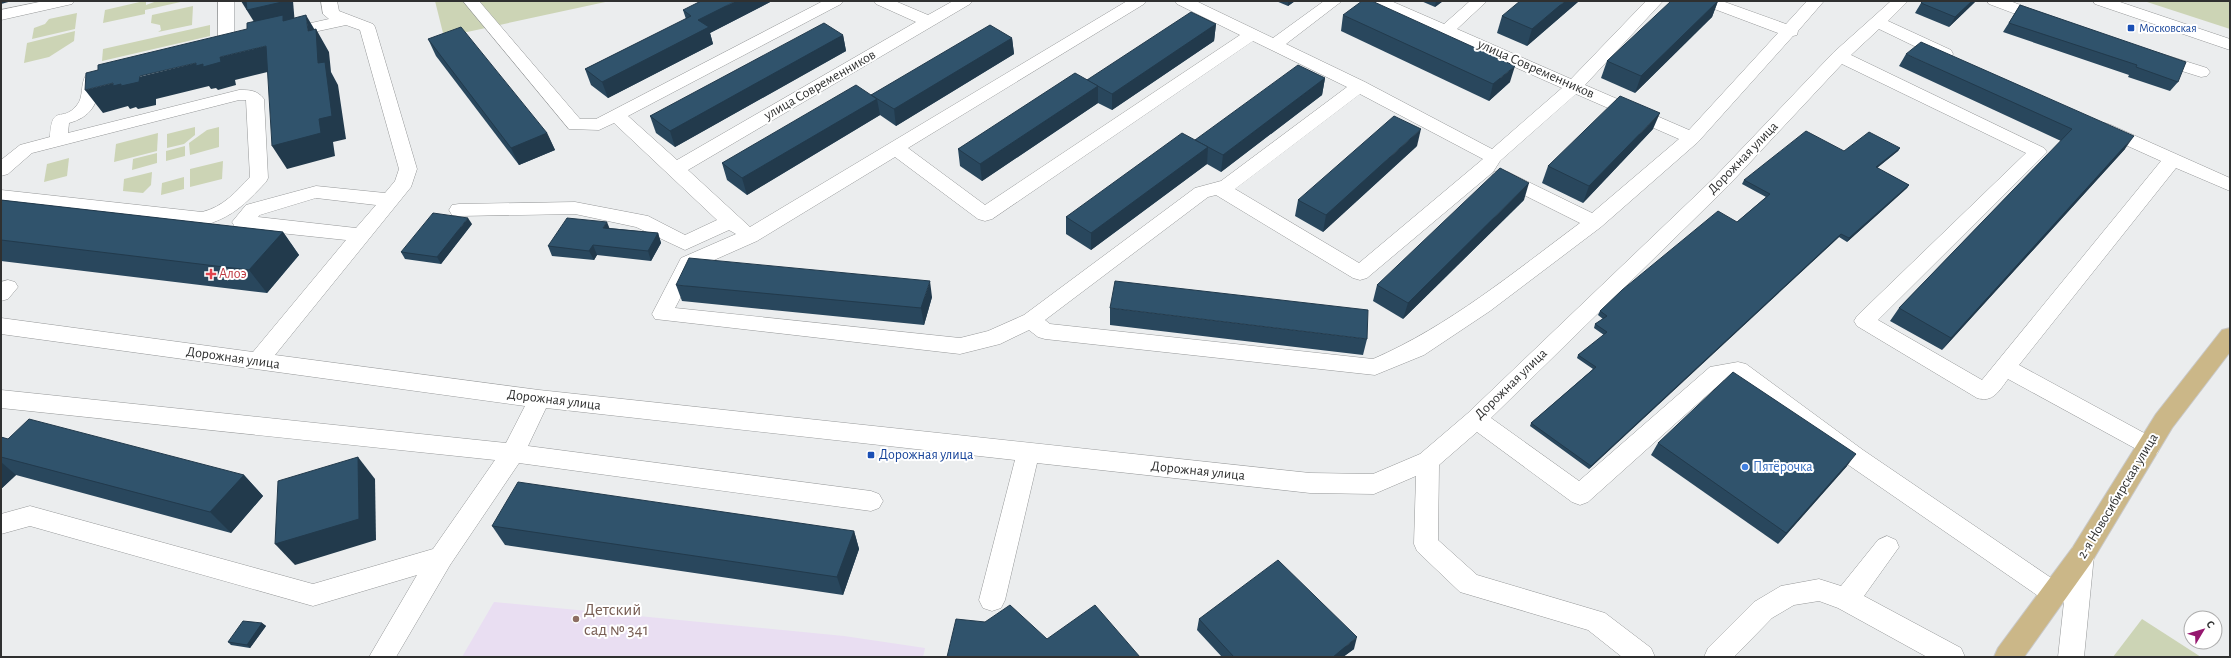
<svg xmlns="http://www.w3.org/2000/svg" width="2231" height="658" font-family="'Alegreya Sans',sans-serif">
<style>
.education{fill:#e9def2}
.green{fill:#ccd4b5}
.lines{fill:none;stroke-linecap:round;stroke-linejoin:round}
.minor-casing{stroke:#969899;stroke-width:1}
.major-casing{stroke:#c9c9c9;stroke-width:2}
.minor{fill:#fff;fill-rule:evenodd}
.major{fill:#cbb788;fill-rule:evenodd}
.wall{fill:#29475d}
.shaded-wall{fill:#223a4c}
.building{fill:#30536c;stroke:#223a4c}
.transit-dot{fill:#1a4fb4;stroke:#fff;stroke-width:1.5}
.health-dot{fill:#e0444e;stroke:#fff;stroke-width:1.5}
.shop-dot{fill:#3f7fe0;stroke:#fff;stroke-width:1.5}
.education-dot{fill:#8d6e63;stroke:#fff;stroke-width:1.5}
.labels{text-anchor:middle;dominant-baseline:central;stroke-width:4;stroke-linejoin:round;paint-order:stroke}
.far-transit-label{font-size:12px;fill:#164399;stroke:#fff;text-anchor:start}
.street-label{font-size:14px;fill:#2f3030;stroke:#fff}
.health-label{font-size:14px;fill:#be3a42;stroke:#fff;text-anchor:start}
.transit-label{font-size:14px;fill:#164399;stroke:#fff;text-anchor:start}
.shop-label{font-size:14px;fill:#366cbe;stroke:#fff;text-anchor:start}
.near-education-label{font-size:17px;fill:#785e54;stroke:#fff;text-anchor:start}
</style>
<rect width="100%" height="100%" fill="#ebedee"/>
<path class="education" d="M494,602L844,636L925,648L923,657H462Z"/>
<g class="green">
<path d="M144,1H146V5L157,1H185L145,10V14L103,23L105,10Z"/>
<path d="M435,1H610L444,37Z"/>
<path d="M2144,1H2230V29Z"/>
<path d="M193,6L192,25L158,32L161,30L160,25L151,23L152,15Z"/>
<path d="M77,13L75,29L32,39L34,28L45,24L49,19Z"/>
<path d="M210,25V36L102,61L103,49Z"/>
<path d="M75,31L74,41L49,57L24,63L27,43Z"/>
<path d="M195,127V135L184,144L167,148V134Z"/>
<path d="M219,127V147L190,155L189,143L207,130Z"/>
<path d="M158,133L157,151L114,162L116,144Z"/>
<path d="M185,146V156L166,161V151Z"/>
<path d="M157,153V163L132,170L133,159Z"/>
<path d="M69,158L67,176L44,182L47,164Z"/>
<path d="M223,161L222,179L190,187V169Z"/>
<path d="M152,172L151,185L143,193L123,191L124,179Z"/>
<path d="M184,177V189L161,195L162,183Z"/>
<path d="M2142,619L2201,657H2113Z"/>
</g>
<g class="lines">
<defs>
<g id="minor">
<path d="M44,1H74L72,4L1,20V10Z"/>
<path d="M218,1H234V40H247L249,44L247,48L226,52L220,51L218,47Z"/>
<path d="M321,1H337L339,11L373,24L375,27L417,169L411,187L275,355L539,390L1310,473L1373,474L1420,454L1468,413L1714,178L1834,52L1891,1H1908L1888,21L1951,50L1953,54L1951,58H1939L1879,29L1851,55L2044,148L2047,152L1878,320L1982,380L2161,161L2099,133L2096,129L2099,125L2105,123L2111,125L2230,178V191L2176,168L2019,365L2157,440L2160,447L2157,454L2149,456L2008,379C1999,391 1993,403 1977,398L1857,326L1854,321L1857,316L2026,153L1842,64L1728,186L1491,418L1579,481L1710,367L1738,362L1746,364L1863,450L2066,588L2070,555L2073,547L2082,544L2091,547L2094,555L2084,657H2058L2064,602L2056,605L2047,602L1847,464L1734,379L1724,380L1588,502L1580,505L1572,502L1477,432L1439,465L1438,540L1477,575L1605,613L1651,648L1655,657H1622L1588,630L1460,592L1417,551L1414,544L1416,476L1374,494L1310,493L1037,463L1005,600L1001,608L992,611L983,608L979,600L1015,460L546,408L528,446L871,491L879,494L883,501L879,508L871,511L519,463L450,565L396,657H369L417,575L313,606L30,526L1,534V514L30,506L313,584L433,549L495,460L1,408V390L506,443L525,406L1,334V318L253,352L346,240L242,229L235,227L232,222L246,205L316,186L385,193L395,181L399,169L360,30L346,25L286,38L280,36L278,33L280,30L329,19L323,14ZM316,198L376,205L356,228L258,217L260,215Z"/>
<path d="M463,1H479L580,119H596L823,1H843L841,4L628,116L677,160L916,22L876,4L874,1H895L928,15L953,1H972L970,4L688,170L750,227L1127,1H1146L1144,4L908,148L985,205L1240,35L1177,4L1175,1H1196L1273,38L1324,1H1342L1286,44L1365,82L1492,149L1562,88L1372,4L1370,1H1391L1444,24L1470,1H1487L1457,29L1571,79L1646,1H1663L1585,85L1689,130L1778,33L1701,4L1699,1H1722L1786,24L1807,1H1824L1798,31L1797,35L1793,36L1698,142L1601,227L1490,311L1424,355L1375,375L1045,339L1038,337L1029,330L1000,344L960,354L655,319L652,314L681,258L736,234L729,230L685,250L636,227L575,214L459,216L452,215L449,210L452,205L459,204L575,202L648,216L685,235L717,220L614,123L599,130L569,129ZM1253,41L1347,87L1221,181L1195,188L1024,315L988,331L960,338L675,308L696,268L757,241L895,157L978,219L985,221L992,219ZM1360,94L1483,159L1359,263L1235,189ZM1576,94L1679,139L1592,213L1508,172L1501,170L1494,172L1492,176L1494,180L1580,223C1514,272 1449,326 1373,359L1050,324L1045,320L1208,197L1216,195L1353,278L1360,280L1367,278L1493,172L1500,161Z"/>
<path d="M1987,1H2010L2049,16L2051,19L2049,22H2037L1989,4Z"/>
<path d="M2093,1H2117L2230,39V50L2095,4Z"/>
<path d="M2156,52L2207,68L2210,72L2207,76L2201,77L2150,61L2148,57L2150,53Z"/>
<path d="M103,71L109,72L112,76L109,80L100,82C98,104 91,117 69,123L68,133L239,90C250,90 257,90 264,99L268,178L266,182C244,205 233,217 202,226L1,202V190L202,212C223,207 236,192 250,177L246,100H239L32,153L8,174L1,176V160L20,145L50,137C52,102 62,124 77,105C84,97 80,84 86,75Z"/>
<path d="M8,280L15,282L18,287L8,299L1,301V282Z"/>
<path d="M1887,536L1896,540L1899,547L1864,596L1961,648L1965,657H1927L1838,608L1819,601L1794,605L1772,618L1734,657H1704L1708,648L1754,602L1781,586L1819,579L1841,586L1878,540Z"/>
</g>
<path id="major" d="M2230,328V352L2172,428L2091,563L2024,657H1994L1998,648L2073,547L2156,414L2222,330Z"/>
</defs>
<use href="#minor" class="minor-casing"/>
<use href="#major" class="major-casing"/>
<use href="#minor" class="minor"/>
<use href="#major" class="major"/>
</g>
<g class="wall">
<path d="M772,1L710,33L713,44L608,98L591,85L585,69L686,19L683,10Z"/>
<path d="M1276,1H1295L1288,6Z"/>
<path d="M1421,1H1443L1435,7Z"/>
<path d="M1579,1L1527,46L1497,33L1502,16Z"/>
<path d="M1718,1L1712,17L1635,93L1601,78L1607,61Z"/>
<path d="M1976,1L1949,27L1915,13L1921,3Z"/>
<path d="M2020,5L2178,82L2170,91L2128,77L2129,75L2003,32Z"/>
<path d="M1343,15L1510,82L1489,101L1341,31Z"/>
<path d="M1216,24L1214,41L1112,110L1098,103L982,181L960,166L958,149L1087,80Z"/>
<path d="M843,35L846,51L675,147L656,133L650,116Z"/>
<path d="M1012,38L1014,54L896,126L880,115L747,195L727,180L722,163L871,95Z"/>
<path d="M428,39L547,133L555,150L519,165L436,56Z"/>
<path d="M1906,54L2125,149L1942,350L1890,321L1899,308L2061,141L1899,66Z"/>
<path d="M1325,78L1322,95L1221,172L1207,164L1091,250L1066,234V217L1195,140Z"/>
<path d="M1653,129L1583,203L1542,183L1548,166Z"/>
<path d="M1417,146L1323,232L1295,216L1298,200Z"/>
<path d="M1900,148L1898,151L1877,168L1909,185L1907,188L1847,242L1839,237L1589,469L1530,426L1531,423L1593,369L1577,358L1578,355L1604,335L1594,328L1595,324L1603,319L1598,315L1600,311L1737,222L1766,197L1742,184L1744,180L1844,151Z"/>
<path d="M1,200L283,232L299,255L267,293L1,261Z"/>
<path d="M1524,200L1403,319L1373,301L1377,285Z"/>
<path d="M472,224L441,264L405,259L401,252Z"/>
<path d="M609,228L658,233L661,243L651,261L597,255L594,260L552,256L548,246Z"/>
<path d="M676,285L932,297L924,325L682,301Z"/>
<path d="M1110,308L1367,339L1363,355L1110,325Z"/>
<path d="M1,437L8,439L244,475L263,496L231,533L16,475L1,489Z"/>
<path d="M1658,443L1847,466L1778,544L1651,455Z"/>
<path d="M492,526L854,531L859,549L843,595L505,545Z"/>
<path d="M1199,619L1354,649L1343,657H1222L1197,630Z"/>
<path d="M262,623L266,626L250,648L231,645L228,642Z"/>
</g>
<g class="shaded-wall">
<path d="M1,1H12L1,4Z"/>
<path d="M241,1H293L295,25L261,33Z"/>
<path d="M736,1H772L710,33L713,44L608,98L602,82L698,20Z"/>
<path d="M1288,1H1295L1288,6Z"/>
<path d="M1436,1H1443L1435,7Z"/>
<path d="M1565,1H1579L1527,46L1532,29Z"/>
<path d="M1718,1L1712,17L1635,93L1641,76Z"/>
<path d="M1972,1H1976L1949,27L1955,17Z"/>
<path d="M306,15L316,32V29L329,52L331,72L338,85L346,139L333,142L335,156L287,169L272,146L319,119L318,63L308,31Z"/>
<path d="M1216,24L1214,41L1112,110V94Z"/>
<path d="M843,35L846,51L675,147L670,131Z"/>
<path d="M1012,38L1014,54L896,126L894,109Z"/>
<path d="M266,46L280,69L235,80L236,85L218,90L216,88L211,89L209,86L156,99V105L138,109L136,107L130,109L128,106L103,113L85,90L196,63L203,64L220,57Z"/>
<path d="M1515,66L1510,82L1489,101L1493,84Z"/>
<path d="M1325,78L1322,95L1221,172L1223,155Z"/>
<path d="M1098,86V103L982,181L980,164Z"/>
<path d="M877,99L880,115L747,195L742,178Z"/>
<path d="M1660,113L1653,129L1583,203L1589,186Z"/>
<path d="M1421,129L1417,146L1323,232L1326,215Z"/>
<path d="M547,133L555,150L519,165L511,148Z"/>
<path d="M2134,136L2125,149L1942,350L1951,338Z"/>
<path d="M1208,147L1207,164L1091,250V233Z"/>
<path d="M1900,148L1898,151L1873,171L1876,167Z"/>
<path d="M1529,183L1524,200L1403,319L1408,303Z"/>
<path d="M1909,185L1907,188L1847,242L1849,238Z"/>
<path d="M468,218L472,224L441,264L437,257Z"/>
<path d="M607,222L611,232L603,228Z"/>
<path d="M283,232L299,255L267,293L249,270Z"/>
<path d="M658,233L661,243L651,261L648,251Z"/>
<path d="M1841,234L1839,237L1589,469L1591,466Z"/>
<path d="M593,245L597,255L594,260L589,251Z"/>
<path d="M930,281L932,297L924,325L921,308Z"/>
<path d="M1856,454L1847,466L1778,544L1786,533Z"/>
<path d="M358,457L375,479L376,540L295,565L275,544Z"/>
<path d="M1,462L16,475L1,489Z"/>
<path d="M244,475L263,496L231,533L210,512Z"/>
<path d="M854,531L859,549L843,595L837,577Z"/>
<path d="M262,623L266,626L250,648L247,645Z"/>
<path d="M1357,637L1354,649L1343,657H1333Z"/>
</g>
<g class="building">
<path d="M246,1H282V2L247,10Z"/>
<path d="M701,1H736L698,20L709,27L602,82L585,69L691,16L683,10Z"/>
<path d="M1362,1H1372L1515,66L1493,84L1343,15Z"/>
<path d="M1520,1H1565L1532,29L1502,16Z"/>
<path d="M1671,1H1718L1641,76L1607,61Z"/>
<path d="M1923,1H1972L1955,17L1921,3Z"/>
<path d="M2020,5L2186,62L2178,82L2136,67L2137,65L2009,23Z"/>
<path d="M1191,12L1216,24L1112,94L1087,80Z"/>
<path d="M283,15V21L306,15L308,31L316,29L318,63L325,62L332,116L319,119L321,133L272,146L266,46L220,57L221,62L203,67V64L196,66V63L140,76L139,82L121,86V84L113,86V83L85,90L86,73L98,70V65L247,29V23Z"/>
<path d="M824,23L843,35L670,131L650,116Z"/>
<path d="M990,25L1012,38L894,109L871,95Z"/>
<path d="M461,27L547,133L511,148L428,39Z"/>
<path d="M1921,42L2134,136L1951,338L1899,308L2072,129L1906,54Z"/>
<path d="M1298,65L1325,78L1223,155L1195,140Z"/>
<path d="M1075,73L1098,86L980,164L958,149Z"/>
<path d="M856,85L877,99L742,178L722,163Z"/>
<path d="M1620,96L1660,113L1589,186L1548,166Z"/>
<path d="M1394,116L1421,129L1326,215L1298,200Z"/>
<path d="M1806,131L1844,151L1869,132L1900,148L1876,167L1909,185L1849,238L1841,234L1591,466L1531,423L1596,367L1578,355L1607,332L1595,324L1607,316L1600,311L1622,290L1718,211L1737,222L1770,194L1744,180Z"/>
<path d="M1182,133L1208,147L1091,233L1066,217Z"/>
<path d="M1500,168L1529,183L1408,303L1377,285Z"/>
<path d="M1,200L283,232L249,270L1,240Z"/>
<path d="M433,213L468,218L437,257L401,252Z"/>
<path d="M567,218L607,222L603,228L658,233L648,251L593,245L589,251L548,246Z"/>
<path d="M689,258L930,281L921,308L676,285Z"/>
<path d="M1115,281L1368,310L1367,339L1110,308Z"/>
<path d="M1733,372L1856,454L1786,533L1658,443Z"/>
<path d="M29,419L244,475L210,512L1,457V437L8,439Z"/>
<path d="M358,457L359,519L275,544L278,481Z"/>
<path d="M518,482L854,531L837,577L492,526Z"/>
<path d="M1278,560L1357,637L1333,657H1234L1199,619Z"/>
<path d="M1010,605L1047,639L1095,605L1140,657H947L956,619L985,622Z"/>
<path d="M243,621L262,623L247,645L228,642Z"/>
</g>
<g class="transit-dot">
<rect x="2127" y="24" width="8" height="8" rx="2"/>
<rect x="867" y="451" width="8" height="8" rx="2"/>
</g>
<path class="health-dot" d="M209 268h4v4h4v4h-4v4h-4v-4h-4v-4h4z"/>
<circle class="shop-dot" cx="1745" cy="467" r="4"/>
<circle class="education-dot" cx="576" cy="619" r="4"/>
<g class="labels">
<g class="far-transit-label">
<text x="2139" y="28">Московская</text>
</g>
<g class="street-label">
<text transform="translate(1536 69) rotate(24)">улица Современников</text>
<text transform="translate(820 85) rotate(-30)">улица Современников</text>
<text transform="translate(1743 158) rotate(-46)">Дорожная улица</text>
<text transform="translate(233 358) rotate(8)">Дорожная улица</text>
<text transform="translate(1511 384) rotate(-44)">Дорожная улица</text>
<text transform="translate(554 400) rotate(7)">Дорожная улица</text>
<text transform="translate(1198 471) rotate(6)">Дорожная улица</text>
<text transform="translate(2118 496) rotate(-59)">2-я Новосибирская улица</text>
</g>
<g class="health-label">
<text x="219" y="274">Алоэ</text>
</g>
<g class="transit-label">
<text x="879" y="455">Дорожная улица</text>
</g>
<g class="shop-label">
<text x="1753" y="467">Пятёрочка</text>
</g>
<g class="near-education-label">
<text x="584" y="609">Детский<tspan x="584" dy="20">сад № 341</tspan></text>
</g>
</g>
<rect width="2231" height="658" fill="none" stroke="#2f3030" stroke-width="4"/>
<g transform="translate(2203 630) rotate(52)"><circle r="19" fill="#ffffff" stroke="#acacac"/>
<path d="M0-3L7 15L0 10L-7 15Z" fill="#96176f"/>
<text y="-6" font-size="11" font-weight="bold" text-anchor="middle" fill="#2f3030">С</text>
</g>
</svg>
